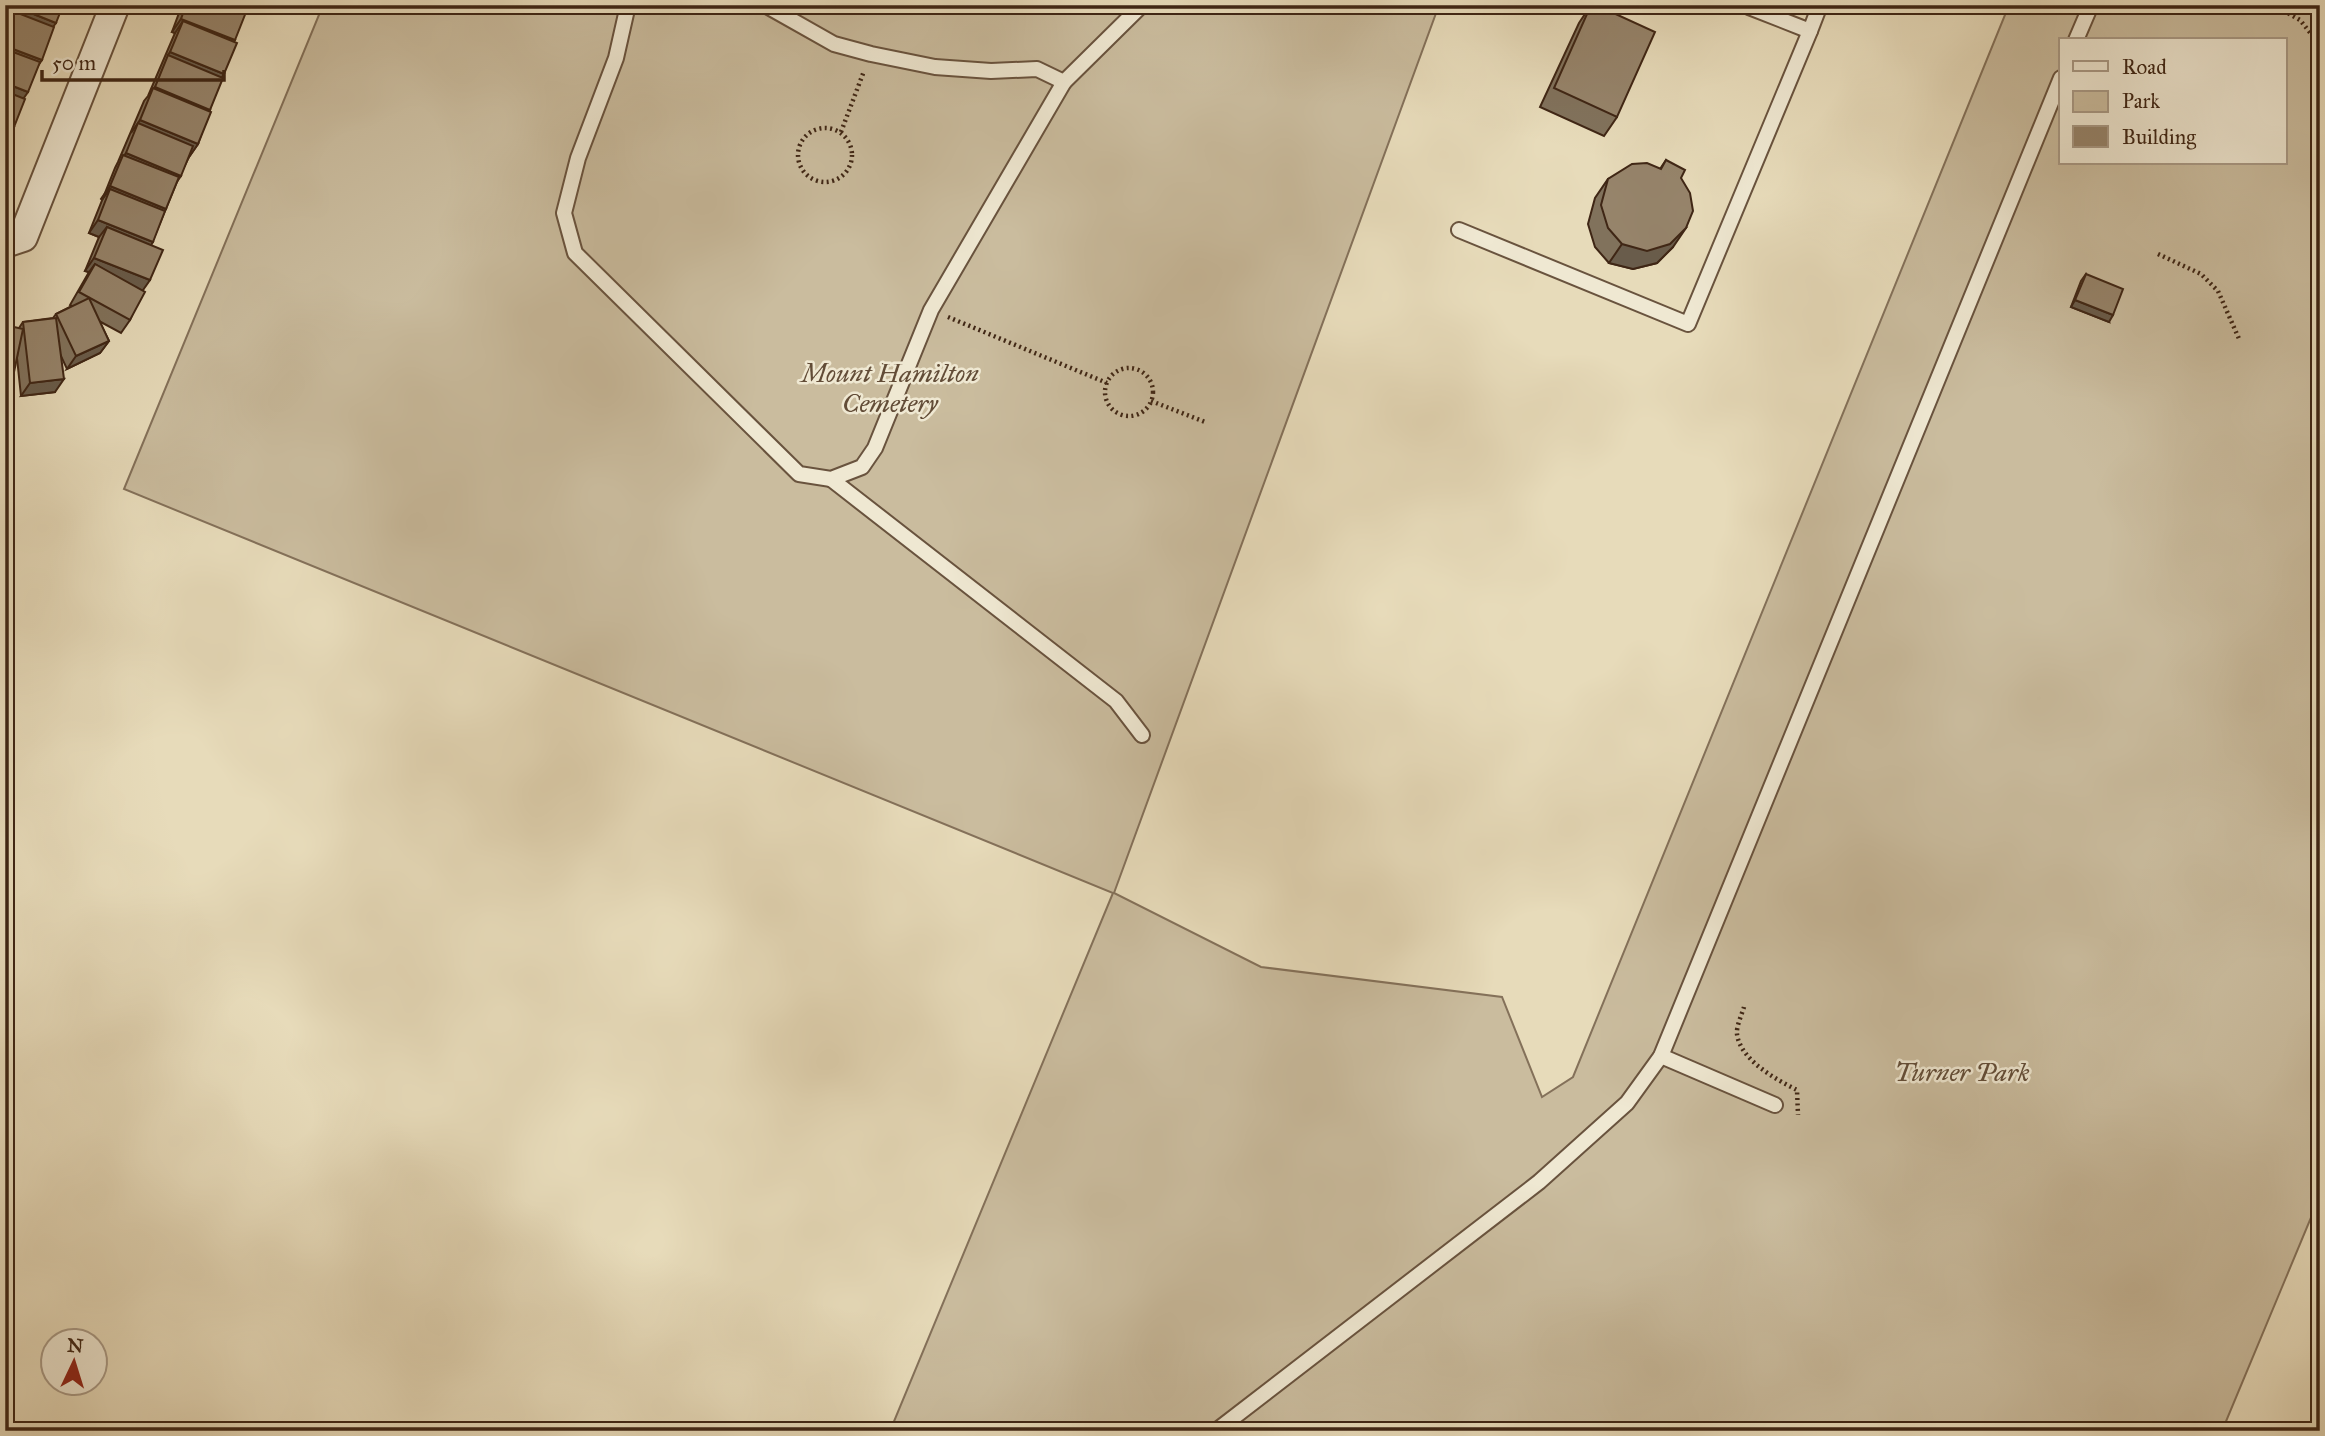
<svg xmlns="http://www.w3.org/2000/svg" width="2325" height="1436" font-family="'IM FELL Great Primer',serif">
<style>
.green{fill:#cabc9e;stroke:#84715a;stroke-width:2;fill-rule:evenodd}
.lines{fill:none;stroke-linecap:round;stroke-linejoin:round}
.service-casing{stroke:#69533e;stroke-width:18}
.minor-casing{stroke:#69533e;stroke-width:32}
.path{stroke:#3f2615;stroke-width:4.5;stroke-dasharray:2 3.5;stroke-linecap:butt}
.service{stroke:#efe8d2;stroke-width:14}
.minor{stroke:#efe8d2;stroke-width:28}
.wall{fill:#81725c;stroke:#3f2615;stroke-width:2}
.shaded-wall{fill:#695c4b;stroke:#3f2615;stroke-width:2}
.building{fill:#96846b;stroke:#3f2615;stroke-width:2}
.labels{text-anchor:middle;dominant-baseline:central;stroke-width:5;stroke-linejoin:round;paint-order:stroke}
.park-label{font-size:26px;font-style:italic;fill:#624c37;stroke:#efe8d2}
</style>
<rect width="100%" height="100%" fill="#e7dbba"/>
<filter id="stains"><feTurbulence type="fractalNoise" baseFrequency=".00286" numOctaves="4"/><feColorMatrix values="0 0 0 0 .2 0 0 0 0 .09 0 0 0 0 .02 0 0 0 .5 -.17"/></filter>
<radialGradient id="worn" r=".72"><stop offset=".6" stop-color="#630" stop-opacity="0"/><stop offset="1" stop-color="#630" stop-opacity=".3"/></radialGradient>
<path class="green" d="M323,5H1439L1114,893L1261,967L1502,997L1542,1097L1573,1077L2009,5H2320V1196L2222,1431H890L1113,893L124,489ZM2061,40H2285V163H2061Z"/>
<g class="lines">
<defs>
<g id="service">
<path d="M628,5L616,58L578,158L564,213L575,253L799,474L831,479L862,467L875,448L931,310L1064,82"/>
<path d="M765,5L834,44L871,54L935,67L991,71L1037,69L1064,82L1142,5"/>
<path d="M1749,7L1810,31L1820,5"/>
<path d="M2076,40L2091,5"/>
<path d="M1459,230L1688,324L1810,31"/>
<path d="M831,479L1116,701L1142,735"/>
<path d="M1661,1056L1775,1105"/>
<path d="M1216,1431L1539,1182L1627,1103L1661,1056L2061,78"/>
</g>
<path id="minor" d="M5,243L23,237L115,5"/>
</defs>
<use href="#service" class="service-casing"/>
<use href="#minor" class="minor-casing"/>
<g class="path">
<path d="M2274,5L2300,20L2320,45"/>
<circle cx="825" cy="155" r="27"/>
<path d="M841,132L864,71"/>
<path d="M2158,254L2201,274L2218,291L2240,341"/>
<path d="M948,317L1107,383"/>
<circle cx="1129" cy="392" r="24"/>
<path d="M1151,401L1205,422"/>
<path d="M1744,1007C1742,1014 1736,1027 1737,1034C1740,1060 1777,1080 1797,1090L1798,1115"/>
</g>
<use href="#service" class="service"/>
<use href="#minor" class="minor"/>
</g>
<g class="wall">
<path d="M182,5H248L233,42L198,144L189,157L178,179L151,245L143,290L130,320L121,333L99,321L109,341L100,353L67,369L61,356L55,392L21,396L17,358L19,328L23,322L53,318L56,314L72,306L70,305L89,272L85,271L99,237L89,233L115,168L118,162L144,101L148,96L175,33L172,32Z"/>
<path d="M1591,5L1617,117L1604,136L1540,107L1579,23Z"/>
<path d="M1666,160L1681,178L1673,247L1657,263L1633,269L1609,263L1595,247L1588,224L1595,198L1608,179L1660,169Z"/>
<path d="M2086,274L2109,322L2071,307L2081,281Z"/>
</g>
<g class="shaded-wall">
<path d="M5,5H11L56,23L47,35L5,19Z"/>
<path d="M1515,5H1534L1529,11Z"/>
<path d="M181,19L235,40L226,53L183,21L175,33L172,32Z"/>
<path d="M5,46L42,60L33,73L5,62Z"/>
<path d="M170,52L224,74L215,87L168,55Z"/>
<path d="M5,83L28,92L19,105L5,99Z"/>
<path d="M155,87L210,110L201,122L151,92Z"/>
<path d="M140,120L198,144L189,157L138,123L131,133Z"/>
<path d="M5,124L14,127L5,139Z"/>
<path d="M126,153L181,176L172,189L122,159Z"/>
<path d="M110,186L166,209L157,222L110,189L102,200L101,199Z"/>
<path d="M98,220L153,242L144,255L107,227L99,237L89,233Z"/>
<path d="M1686,228L1673,247L1657,263L1633,269L1609,263L1622,244Z"/>
<path d="M94,258L150,280L141,293L95,264L89,272L85,271Z"/>
<path d="M2075,300L2113,315L2109,322L2071,307Z"/>
<path d="M109,341L100,353L67,369L76,356Z"/>
<path d="M64,379L55,392L21,396L30,383Z"/>
<path d="M5,390L10,391L5,398Z"/>
</g>
<g class="building">
<path d="M11,5H63L56,23Z"/>
<path d="M186,5H243L248,7L235,40L181,19Z"/>
<path d="M1591,5H1596L1655,32L1617,117L1554,88Z"/>
<path d="M5,8L54,27L42,60L5,46Z"/>
<path d="M183,21L237,43L224,74L170,52Z"/>
<path d="M5,49L40,62L28,92L5,83Z"/>
<path d="M168,55L223,78L210,110L155,87Z"/>
<path d="M153,88L211,112L198,144L140,120Z"/>
<path d="M5,91L25,99L14,127L5,124Z"/>
<path d="M138,123L193,146L181,176L126,153Z"/>
<path d="M5,131L11,134L5,148Z"/>
<path d="M123,155L179,177L166,209L110,186Z"/>
<path d="M1666,160L1685,170L1681,178L1690,193L1693,211L1686,228L1670,244L1647,251L1622,244L1608,228L1601,205L1608,179L1632,164L1647,163L1661,169Z"/>
<path d="M110,189L165,211L153,242L98,220Z"/>
<path d="M107,227L163,250L150,280L94,258Z"/>
<path d="M95,264L145,292L130,320L79,292Z"/>
<path d="M2086,274L2123,289L2113,315L2075,300Z"/>
<path d="M89,298L109,341L76,356L56,314Z"/>
<path d="M56,318L64,379L30,383L23,322Z"/>
<path d="M5,325L23,329L10,391L5,390Z"/>
</g>
<g class="labels">
<g class="park-label">
<text x="890" y="373">Mount Hamilton<tspan x="890" dy="30">Cemetery</tspan></text>
<text x="1962" y="1072">Turner Park</text>
</g>
</g>
<rect width="2325" height="1436" fill="none" stroke="#e7dbba" stroke-width="28"/>
<rect x="7" y="7" width="2311" height="1422" fill="none" stroke="#3f2615" stroke-width="3.5"/>
<rect x="14" y="14" width="2297" height="1408" fill="none" stroke="#3f2615" stroke-width="2"/>
<rect x="2059" y="38" width="228" height="126" fill="#efe8d2" stroke="#a99a86" stroke-width="2"/>
<rect x="2073" y="61" width="35" height="10" fill="#efe8d2" stroke="#a99a86" stroke-width="2"/>
<text x="2122" y="74" font-size="21" fill="#3f2615">Road</text>
<rect x="2073" y="91" width="35" height="21" fill="#cabc9e" stroke="#a99a86" stroke-width="2"/>
<text x="2122" y="108" font-size="21" fill="#3f2615">Park</text>
<rect x="2073" y="126" width="35" height="21" fill="#96846b" stroke="#a99a86" stroke-width="2"/>
<text x="2122" y="144" font-size="21" fill="#3f2615">Building</text>
<g transform="translate(74 1362) rotate(4)"><circle r="33" fill="#efe8d2" stroke="#a99a86" stroke-width="2"/>
<path d="M0-5L12 26L0 18L-12 26Z" fill="#8f2418"/>
<text y="-10" font-size="19" font-weight="bold" text-anchor="middle" fill="#3f2615">N</text>
</g>
<path d="M42 70v10h182v-10" fill="none" stroke="#3f2615" stroke-width="3.5"/>
<text x="52" y="70" font-size="21" fill="#3f2615" stroke="#efe8d2" stroke-width="5" paint-order="stroke">50 m</text>
<rect width="100%" height="100%" filter="url(#stains)"/>
<rect width="100%" height="100%" fill="url(#worn)"/>
</svg>
